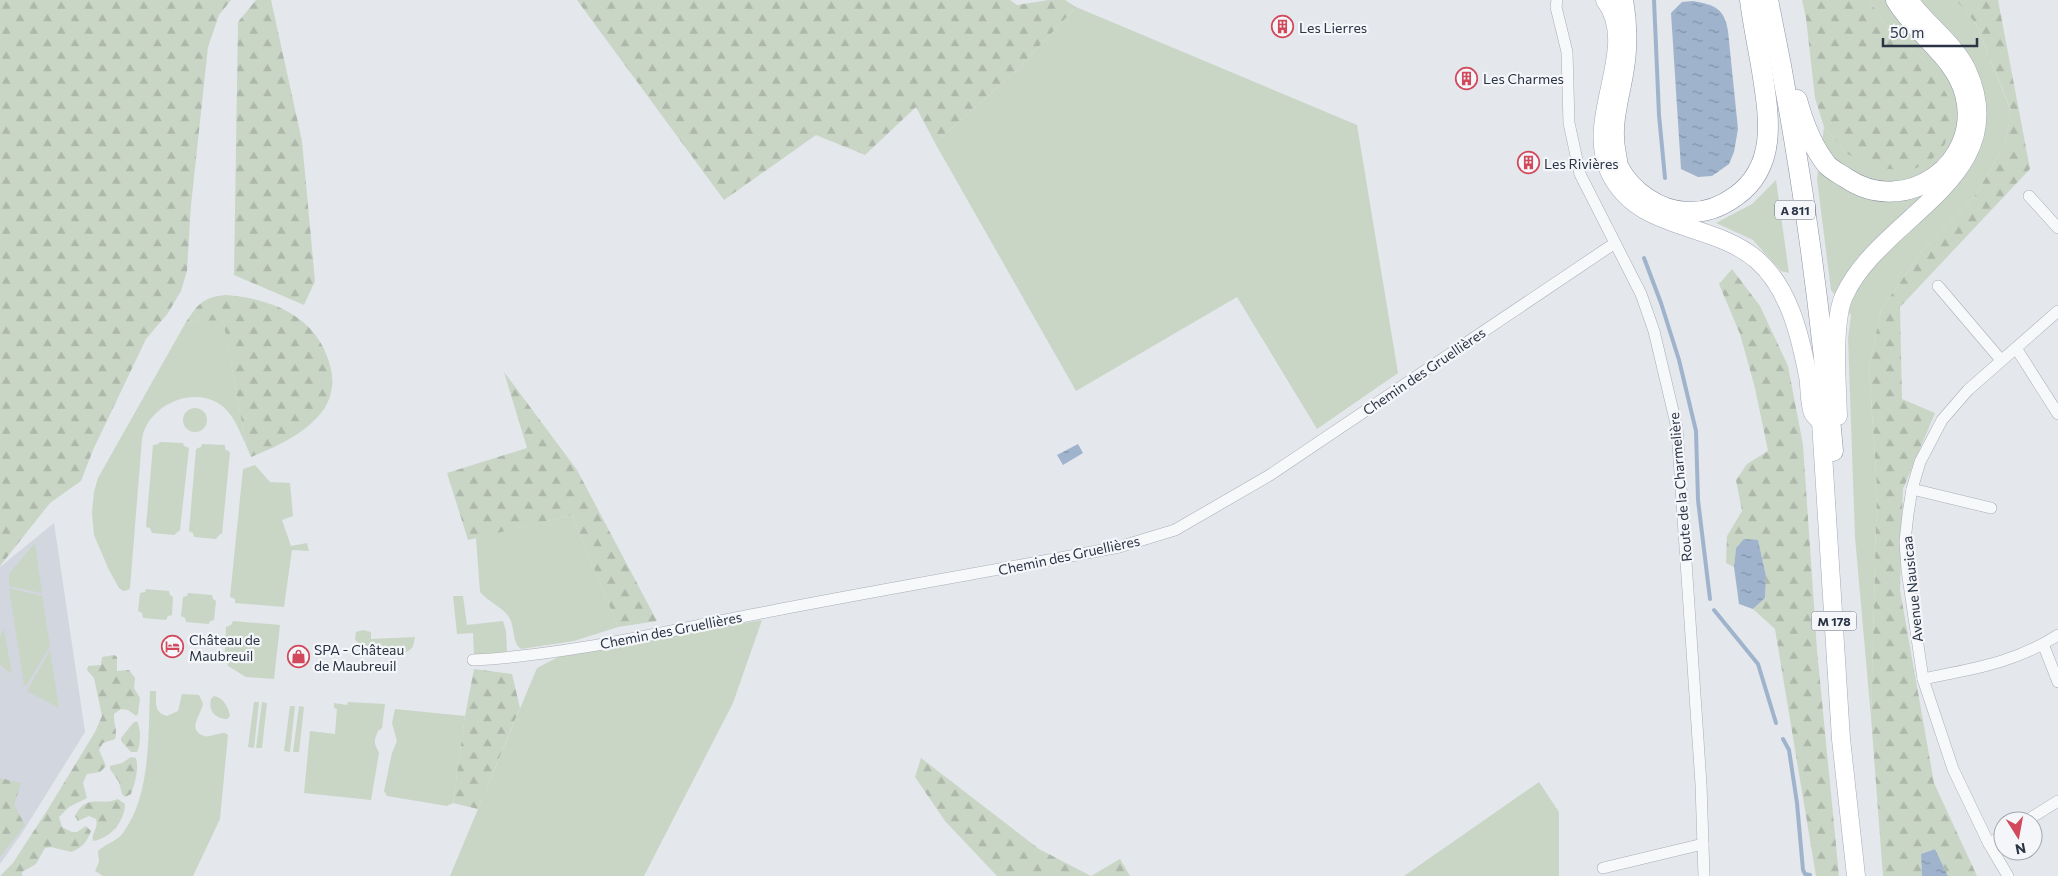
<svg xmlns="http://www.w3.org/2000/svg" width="2058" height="876" font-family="Commissioner,sans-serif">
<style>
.built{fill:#d2d6de}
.grass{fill:#c9d6c5}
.forest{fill:url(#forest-firs)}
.water{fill:url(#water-ripples)}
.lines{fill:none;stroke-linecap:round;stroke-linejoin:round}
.stream{stroke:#9fb4cc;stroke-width:4}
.minor-casing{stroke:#a9aeb7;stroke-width:12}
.primary-casing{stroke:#a3abb8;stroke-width:19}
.motorway-casing{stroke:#8b94a3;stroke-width:21}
.minor{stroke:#f7f8fa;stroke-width:11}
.primary{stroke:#fff;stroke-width:18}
.motorway{stroke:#fff;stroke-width:20}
.labels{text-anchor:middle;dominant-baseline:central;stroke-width:4.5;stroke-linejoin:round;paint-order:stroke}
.shield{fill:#f4f6f9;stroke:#676e7b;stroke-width:1}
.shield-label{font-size:12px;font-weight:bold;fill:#2b3445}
.poi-label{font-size:14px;fill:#2b3445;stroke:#f4f6f9;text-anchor:start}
.street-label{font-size:14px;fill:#2b3445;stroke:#f4f6f9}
</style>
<defs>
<pattern id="forest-firs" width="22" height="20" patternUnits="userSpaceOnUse" patternTransform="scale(1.25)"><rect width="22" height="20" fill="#c9d6c5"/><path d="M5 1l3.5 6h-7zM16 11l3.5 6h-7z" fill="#adb8ab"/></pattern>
<pattern id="water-ripples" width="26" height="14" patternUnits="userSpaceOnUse" patternTransform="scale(1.25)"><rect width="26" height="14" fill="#9fb4cc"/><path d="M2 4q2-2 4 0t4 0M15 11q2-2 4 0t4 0" fill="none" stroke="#8293a7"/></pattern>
</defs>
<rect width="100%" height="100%" fill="#e4e7ec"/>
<path class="built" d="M54,523L85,732L22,833L0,864V567Z"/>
<g class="grass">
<path d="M1869,0H1956L1976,24L2011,111L2005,145L1973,199L1921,252L1881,310L1869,367L1877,488L1871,717L1855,537L1848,338L1851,315L1831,290L1817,179L1824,127L1846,153L1928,64L1884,23Z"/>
<path d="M1076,7L1357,125L1398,373L1317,429L1237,297L1076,391L935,143L1016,71Z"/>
<path d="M1776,180L1789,273L1781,271L1753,240L1716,223L1752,204Z"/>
<path d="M223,319L246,445C239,430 233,412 218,403C189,386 147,407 142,439L130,588L128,590L123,591L119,588L109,570L94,535L92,513L94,492L98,478L186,322Z"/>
<circle cx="195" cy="420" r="12"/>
<path d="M160,442L183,443L184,446L189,448L180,530L174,535L152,533L150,528L146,527L153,445L158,444Z"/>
<path d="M202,444L225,445V449L230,452L222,534H220L216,539L194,537L193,533L189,531L196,449L201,447Z"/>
<path d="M255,465L270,482L290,483L293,516L282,520L291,546L307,543L309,551L292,550L284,607L235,603V599L230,597L243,469Z"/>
<path d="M572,515L618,627L574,641L521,649C512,642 515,629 510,619C505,608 488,602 480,592L476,538Z"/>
<path d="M35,543L42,593L9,586V574Z"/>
<path d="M9,588L42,596L50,646L26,686L24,685Z"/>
<path d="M146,589L169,591L170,595L173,597L172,615L168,616L166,620L143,618L142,613L138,611L140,593L145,592Z"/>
<path d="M188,593L212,595L213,599L216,601L214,620L210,621L209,624L186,622L185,618L181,616L183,597L187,596Z"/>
<path d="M453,596H463L467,625L503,621L506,631L507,651L503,653L474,655L473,633L457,634Z"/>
<path d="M762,620L733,703L644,876H450L537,668L564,654Z"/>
<path d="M233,621L280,625L274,679L246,677L228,666L225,652L226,627L231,625Z"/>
<path d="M4,629L12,674L0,665V637Z"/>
<path d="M363,630L371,632V639L415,637C414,641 414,645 412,648C401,661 362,653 355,639L356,632Z"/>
<path d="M50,650L59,708L27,691Z"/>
<path d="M150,691H156C156,703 154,713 167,716L178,711L182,694L199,695L203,703C202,714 187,728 202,735C204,736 207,737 210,736C216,735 219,733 225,733L228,735L220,819L193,876H103L95,871L99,862L98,851C105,844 116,842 123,833C151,795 148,736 150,691Z"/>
<path d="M214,696C224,698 228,707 230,716L227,719C215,719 208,710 211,699Z"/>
<path d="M254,702H259L254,748L248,747Z"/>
<path d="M262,702L267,703L262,748H256Z"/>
<path d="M348,702L385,704L382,728L378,731L375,739V744L379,753L371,800L304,793L310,731L335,734L337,709L334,708V703L347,705Z"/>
<path d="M290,706H295L290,752L284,751Z"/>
<path d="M299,706L304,707L299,752H293Z"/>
<path d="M395,709L465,716L453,803L447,806L387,796L384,791L392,753L397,741L392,723Z"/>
<path d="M1539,782L1559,812V876H1404Z"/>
</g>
<g class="forest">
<path d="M0,0H231L219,15L208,47L191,205L187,271L181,291L168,313L146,339L93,450L81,481L50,503L0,566Z"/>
<path d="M256,0H271L302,141L315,281L304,305L234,275L238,22Z"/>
<path d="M577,0H1010L1017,5L1049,0H1065L1076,7L1016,71L935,143L916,107L865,155L816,135L724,200Z"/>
<path d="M1802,0H1869L1884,23L1928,64L1950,100L1949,126L1945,144L1932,159L1911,171L1869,167L1846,153L1824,127L1815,98L1806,18Z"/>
<path d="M1956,0H1998L2030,169L1900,307L1902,399L1935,413L1903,489L1900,590L1934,783L1977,876H1948L1935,849L1921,854L1922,876H1883L1871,717L1877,488L1869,367L1881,310L1921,252L1973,199L2005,145L2011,110L1976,24Z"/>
<path d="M1732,269L1760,306L1788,366L1803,445L1817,650L1839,876H1816L1775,629L1753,609L1765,598L1766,576L1758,540L1736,548L1734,567L1726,563L1727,536L1742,511L1736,480L1747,464L1768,451L1755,388L1740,334L1719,284Z"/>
<path d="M226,295C274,299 319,317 331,369C334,382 332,397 324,409C307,433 278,446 251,457L246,445L223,320L186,322C198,304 203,297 226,295Z"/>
<path d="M504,372L577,470L657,621L618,627L572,515L468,540L447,473L527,448Z"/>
<path d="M114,655L117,657V671L129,670L135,678L134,688L140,698L138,714L136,716L128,710L121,709L114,714C113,722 118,731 115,739L103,743L99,750L106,766L100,772L87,774L83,783L87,798L69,807L59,817L62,827L72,832H77L86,826L91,831C87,842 82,848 71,852L51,847L45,848L36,864L22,872V876H0L13,863L48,809L95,732L102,716L94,678L87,670L88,666L101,665L102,657Z"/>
<path d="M474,669L512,674L520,708L478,809L453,803L465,716Z"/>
<path d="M137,721C141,729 141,744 137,752H131L121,741V738L133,723Z"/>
<path d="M131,757L136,758C139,769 135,783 131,794L125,797L122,794L119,782L110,769V766L122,763Z"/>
<path d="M921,758L1039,849L1091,876L1120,859L1130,876H997L945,821L915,777Z"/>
<path d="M0,778L21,783L14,805L25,825L0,857Z"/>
<path d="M118,799L125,804C125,821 110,839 93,841C91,833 99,828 96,819L89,816L78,821L75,816C87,792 100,807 118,799Z"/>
</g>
<g class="water">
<path d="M1693,1C1715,5 1724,8 1728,31L1738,129L1734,152L1729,164L1712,176L1698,177L1681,169L1671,13L1682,2Z"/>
<path d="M1078,444L1083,453L1063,465L1057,455Z"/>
<path d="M1744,539L1758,540L1766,576L1765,598L1753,609L1739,604L1734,567L1736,548Z"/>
<path d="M1935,849L1948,876H1922L1921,854Z"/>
</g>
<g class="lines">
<g class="stream">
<path d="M1654,0L1659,115L1665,178"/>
<path d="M1644,258L1661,303L1679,360L1696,431L1698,500L1710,599"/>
<path d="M1714,610L1758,664L1776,723"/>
<path d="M1783,739L1789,750L1797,803L1803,870L1805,874L1810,875"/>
</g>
<defs>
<g id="minor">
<path d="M1557,0L1556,7L1567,52L1569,123L1580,174L1641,294L1654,331L1677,428L1701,784L1704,876"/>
<path d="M2029,196L2058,228"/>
<path d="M1938,286L2001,360"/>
<path d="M2016,348L2058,414"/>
<path d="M1912,489L1991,508"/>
<path d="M2043,644L2058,682"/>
<path d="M473,660C568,655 662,632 756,614C877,590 998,570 1119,547L1175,530L1270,475L1615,243"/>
<path d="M1923,679C1972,669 2015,663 2058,635"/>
<path d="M2026,821L2058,801"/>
<path d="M1989,844L2003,835"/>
<path d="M1603,868L1703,844"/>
<path d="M2008,876L1989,844L1953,769L1923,679L1907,570L1905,541L1908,514L1912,489L1920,462L1942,420L1968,390L2058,311"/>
</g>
<g id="primary">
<path d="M1605,0C1641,48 1583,117 1610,173C1639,232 1712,221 1757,260C1789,288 1800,335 1808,376C1810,385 1809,405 1813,413C1815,416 1818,419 1821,422L1841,739L1856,876"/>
<path d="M1838,416C1837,385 1832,323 1844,296C1881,215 2016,178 1967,70C1954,43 1926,24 1909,0"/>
</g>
<g id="motorway">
<path d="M1623,0C1626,16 1627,33 1626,49C1625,85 1608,118 1616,154C1617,158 1617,164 1619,168C1632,192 1659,211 1687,212C1705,213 1721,207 1736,196C1778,166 1769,116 1762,71C1758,47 1753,24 1750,0"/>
<path d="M1768,0C1799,148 1820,300 1833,451"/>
<path d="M1797,100C1803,122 1812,146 1827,165C1832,170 1840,174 1846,178C1905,218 1983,164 1965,94C1955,56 1916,34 1896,0"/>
</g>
</defs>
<use href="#minor" class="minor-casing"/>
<use href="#primary" class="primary-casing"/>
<use href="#motorway" class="motorway-casing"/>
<use href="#minor" class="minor"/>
<use href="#primary" class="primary"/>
<use href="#motorway" class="motorway"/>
</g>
<defs>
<symbol id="building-ring" viewBox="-11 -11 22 22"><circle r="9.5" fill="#f4f6f9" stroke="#d1495b" stroke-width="1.5"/><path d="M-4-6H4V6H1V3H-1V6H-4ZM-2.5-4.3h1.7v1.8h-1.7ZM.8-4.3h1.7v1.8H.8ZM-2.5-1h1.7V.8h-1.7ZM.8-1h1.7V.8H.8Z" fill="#d1495b"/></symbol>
<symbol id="hotel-ring" viewBox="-11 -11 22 22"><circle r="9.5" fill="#f4f6f9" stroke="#d1495b" stroke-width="1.5"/><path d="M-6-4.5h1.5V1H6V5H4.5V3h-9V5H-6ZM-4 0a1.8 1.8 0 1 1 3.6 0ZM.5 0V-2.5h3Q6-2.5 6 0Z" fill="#d1495b"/></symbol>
<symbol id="shop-ring" viewBox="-11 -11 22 22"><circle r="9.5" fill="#f4f6f9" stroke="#d1495b" stroke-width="1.5"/><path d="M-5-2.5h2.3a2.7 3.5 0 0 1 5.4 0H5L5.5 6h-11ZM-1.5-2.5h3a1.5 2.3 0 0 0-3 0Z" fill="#d1495b"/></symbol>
</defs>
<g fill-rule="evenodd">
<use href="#building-ring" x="1270" y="14" width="25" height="25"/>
<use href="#building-ring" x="1454" y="66" width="25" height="25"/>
<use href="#building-ring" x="1516" y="150" width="25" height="25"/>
<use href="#hotel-ring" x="160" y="634" width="25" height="25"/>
<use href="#shop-ring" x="286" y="644" width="25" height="25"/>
</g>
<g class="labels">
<g class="shield">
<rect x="1775" y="200.5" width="40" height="19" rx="4"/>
<rect x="1811.5" y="611.5" width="45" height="19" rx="4"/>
</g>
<g class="shield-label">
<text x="1795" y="210">A 811</text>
<text x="1834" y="621">M 178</text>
</g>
<g class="poi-label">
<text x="1299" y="27">Les Lierres</text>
<text x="1483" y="78">Les Charmes</text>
<text x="1544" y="163">Les Rivières</text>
<text x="189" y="639">Château de<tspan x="189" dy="16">Maubreuil</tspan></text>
<text x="314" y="649">SPA - Château<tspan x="314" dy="16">de Maubreuil</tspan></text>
</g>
<g class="street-label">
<text transform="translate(1424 371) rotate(-34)">Chemin des Gruellières</text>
<text transform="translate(1680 487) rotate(-95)">Route de la Charmelière</text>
<text transform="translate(1069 555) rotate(-12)">Chemin des Gruellières</text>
<text transform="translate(1912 589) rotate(-96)">Avenue Nausicaa</text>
<text transform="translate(671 630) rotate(-11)">Chemin des Gruellières</text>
</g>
</g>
<g transform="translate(2018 836) rotate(169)"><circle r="24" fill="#f4f6f9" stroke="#a4a8b1"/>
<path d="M0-4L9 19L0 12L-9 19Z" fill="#d1495b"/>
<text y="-8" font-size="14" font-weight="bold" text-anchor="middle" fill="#2b3445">N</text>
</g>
<path d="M1883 38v8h94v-8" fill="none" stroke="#2b3445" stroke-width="2.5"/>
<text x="1890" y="38" font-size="15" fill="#2b3445" stroke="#f4f6f9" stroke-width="4" paint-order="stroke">50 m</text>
</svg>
